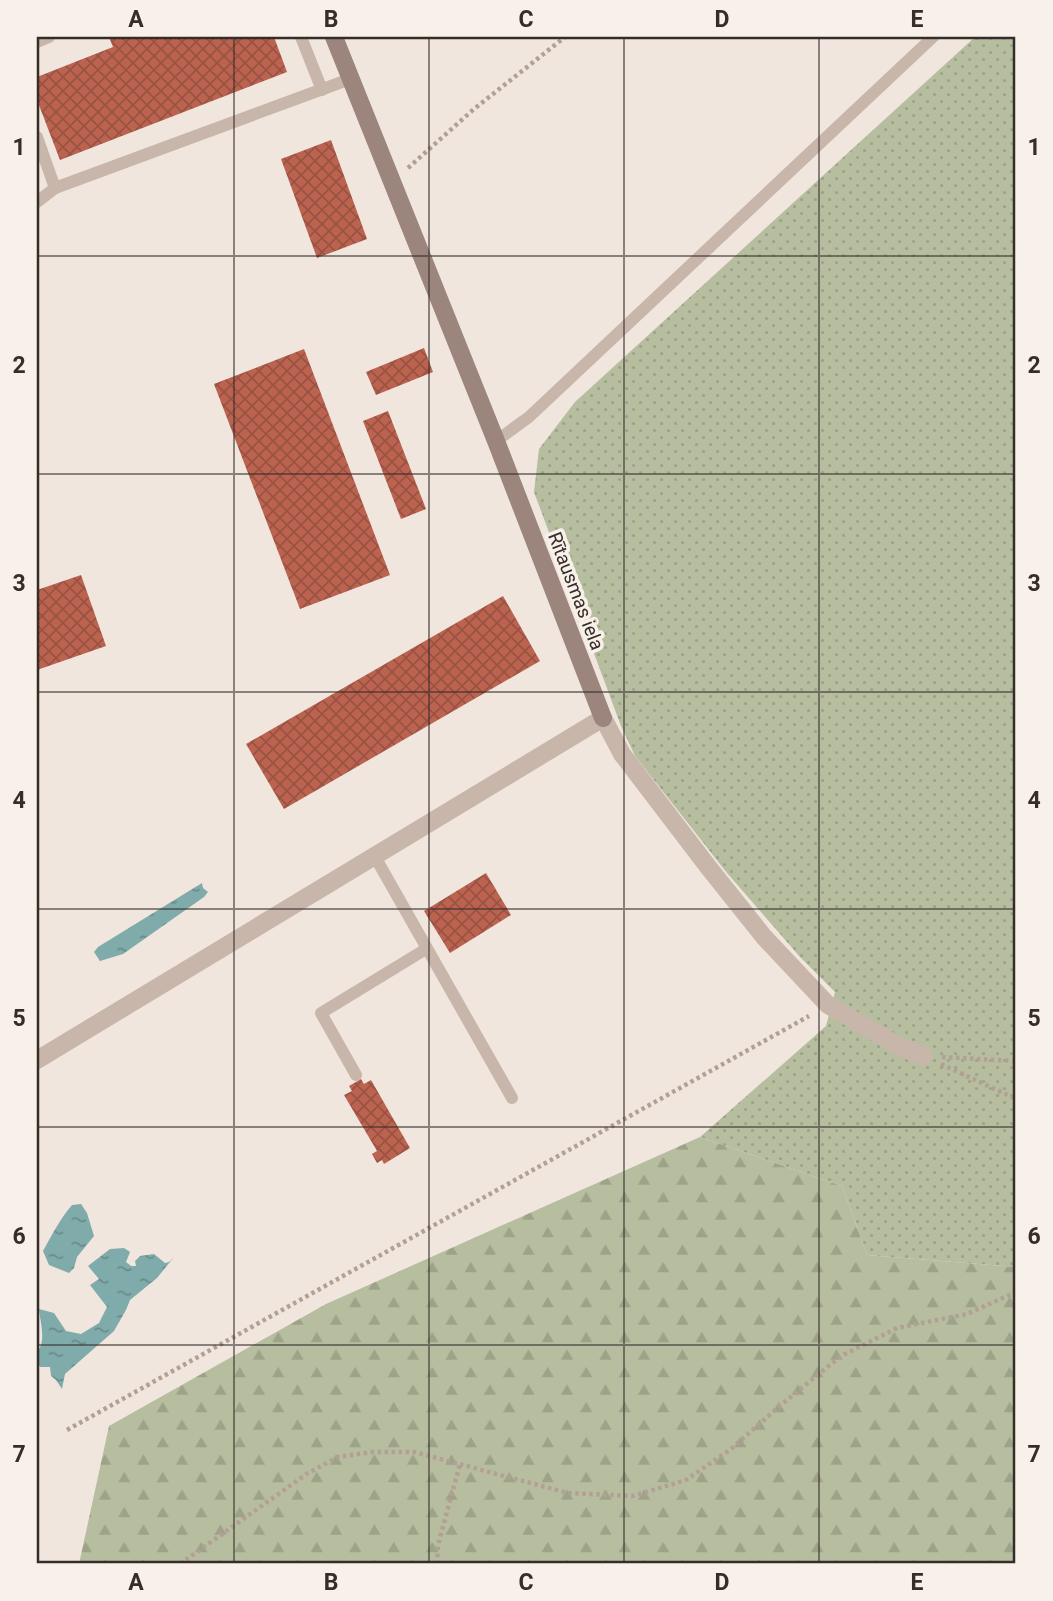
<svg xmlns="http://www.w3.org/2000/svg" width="1053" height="1601" font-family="Roboto,sans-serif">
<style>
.grass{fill:url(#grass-dots)}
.forest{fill:url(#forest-firs)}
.water{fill:url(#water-ripples)}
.building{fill:url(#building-cross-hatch)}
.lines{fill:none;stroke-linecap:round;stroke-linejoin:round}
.path{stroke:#b3a095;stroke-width:4.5;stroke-dasharray:3.5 3.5;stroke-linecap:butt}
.lane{stroke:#c8b6ab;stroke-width:12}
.street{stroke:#c8b6ab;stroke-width:18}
.secondary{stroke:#9b857c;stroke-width:18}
.grid{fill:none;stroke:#362c29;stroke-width:2;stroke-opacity:0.55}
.labels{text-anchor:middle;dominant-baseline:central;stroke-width:7;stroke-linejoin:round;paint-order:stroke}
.street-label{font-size:19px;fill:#362c29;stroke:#f8f1ea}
.neatline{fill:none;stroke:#362c29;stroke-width:2.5}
.grid-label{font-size:23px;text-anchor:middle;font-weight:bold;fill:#362c29}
</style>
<defs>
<pattern id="grass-dots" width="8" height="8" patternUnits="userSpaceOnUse" patternTransform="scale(1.75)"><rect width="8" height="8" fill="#b6be9f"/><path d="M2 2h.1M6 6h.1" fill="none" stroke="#9da389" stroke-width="1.8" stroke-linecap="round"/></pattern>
<pattern id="forest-firs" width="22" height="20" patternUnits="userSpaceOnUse" patternTransform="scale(1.75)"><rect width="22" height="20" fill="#b6be9f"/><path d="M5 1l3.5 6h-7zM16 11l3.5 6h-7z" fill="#9da389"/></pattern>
<pattern id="water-ripples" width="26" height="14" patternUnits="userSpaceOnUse" patternTransform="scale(1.75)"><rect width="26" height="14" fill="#7fabaa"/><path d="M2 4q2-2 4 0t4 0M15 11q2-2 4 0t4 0" fill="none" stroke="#698b8a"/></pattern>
<pattern id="building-cross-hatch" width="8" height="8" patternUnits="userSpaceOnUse" patternTransform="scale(1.75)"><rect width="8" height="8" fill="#bc6350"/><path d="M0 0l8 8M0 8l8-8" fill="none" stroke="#9a5242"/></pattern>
</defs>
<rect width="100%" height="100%" fill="#f0e6de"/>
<path class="grass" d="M975,37H1016V1267L867,1255L842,1186L700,1137L826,1026L835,992L800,957L727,873L635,756L621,726L534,492L539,449L575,402Z"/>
<path class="forest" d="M700,1137L842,1186L867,1255L1016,1267V1564H79L109,1426L326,1304Z"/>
<g class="water">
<path d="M202,883L203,888L208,892L204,897L123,954L100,961L94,952L98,947Z"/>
<path d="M81,1204L87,1213L94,1236L77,1257L74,1268L69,1273L49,1265L43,1251C52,1235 60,1219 72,1205Z"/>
<path d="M124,1248L130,1252L126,1262L131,1266H136L135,1261L140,1256L154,1254L165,1263L169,1262L174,1257L157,1278L130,1300L126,1310L114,1331L65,1374L62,1389L56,1380L51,1376L50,1367H40C32,1354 41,1351 42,1340C43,1330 40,1319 39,1309L54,1313L66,1331L81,1334L99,1323L107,1307L90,1285L99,1279L88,1266L110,1249Z"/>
</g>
<g class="building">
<path d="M109,37H274L287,72L60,160L37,100V77L113,47Z"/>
<path d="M331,140L367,239L317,258L281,159Z"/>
<path d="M424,348L433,372L376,395L366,372Z"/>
<path d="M304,349L390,575L300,609L214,384Z"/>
<path d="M388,411L426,509L401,519L363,421Z"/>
<path d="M81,575L106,646L37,670V590Z"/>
<path d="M503,596L540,661L284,809L246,744Z"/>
<path d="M486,873L511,915L450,953L424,911Z"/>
<path d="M361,1079L364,1084L371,1080L410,1148L384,1164L382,1160L377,1163L372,1154L377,1151L344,1095L352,1091L349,1086Z"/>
</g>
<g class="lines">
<g class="path">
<path d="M408,168L474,109L565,37"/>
<path d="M942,1057L1016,1061"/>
<path d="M941,1064L1016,1099"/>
<path d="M67,1430L809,1016"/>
<path d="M180,1564L308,1473L338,1457L373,1452H414L568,1493L633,1496L686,1480L731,1449L782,1404L841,1356L897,1328L967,1314L1016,1292"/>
<path d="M437,1564L438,1545L460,1464"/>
</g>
<g class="lane">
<path d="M301,37L322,90"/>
<path d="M37,42L49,37"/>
<path d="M37,137L55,188L350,79"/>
<path d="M37,202L55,188"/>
<path d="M496,441L529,417L933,37"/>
<path d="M374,855L512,1098"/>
<path d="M356,1075L321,1013L426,949"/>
</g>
<path class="street" d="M37,1060L603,718L622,754L709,868L764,937L828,1005L902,1048L924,1056"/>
<path class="secondary" d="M334,37L496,441L603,718"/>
</g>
<path class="grid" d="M234,37V1564M429,37V1564M624,37V1564M819,37V1564M37,256H1016M37,474H1016M37,692H1016M37,909H1016M37,1127H1016M37,1345H1016"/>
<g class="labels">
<g class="street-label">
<text transform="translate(576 591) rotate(69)">Rītausmas iela</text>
</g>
</g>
<rect width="1053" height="1601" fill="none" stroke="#f8f1ea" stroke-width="77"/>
<rect x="38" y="38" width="976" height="1524" class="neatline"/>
<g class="grid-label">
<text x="136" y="27">A</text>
<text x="331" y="27">B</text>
<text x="526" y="27">C</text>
<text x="722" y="27">D</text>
<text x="917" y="27">E</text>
<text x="19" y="155">1</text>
<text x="1034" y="155">1</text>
<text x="19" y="373">2</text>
<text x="1034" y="373">2</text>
<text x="19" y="591">3</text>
<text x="1034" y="591">3</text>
<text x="19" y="808">4</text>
<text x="1034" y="808">4</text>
<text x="19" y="1026">5</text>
<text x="1034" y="1026">5</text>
<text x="19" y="1244">6</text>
<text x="1034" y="1244">6</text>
<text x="19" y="1462">7</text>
<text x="1034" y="1462">7</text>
<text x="136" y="1590">A</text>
<text x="331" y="1590">B</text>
<text x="526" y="1590">C</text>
<text x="722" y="1590">D</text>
<text x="917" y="1590">E</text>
</g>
</svg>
